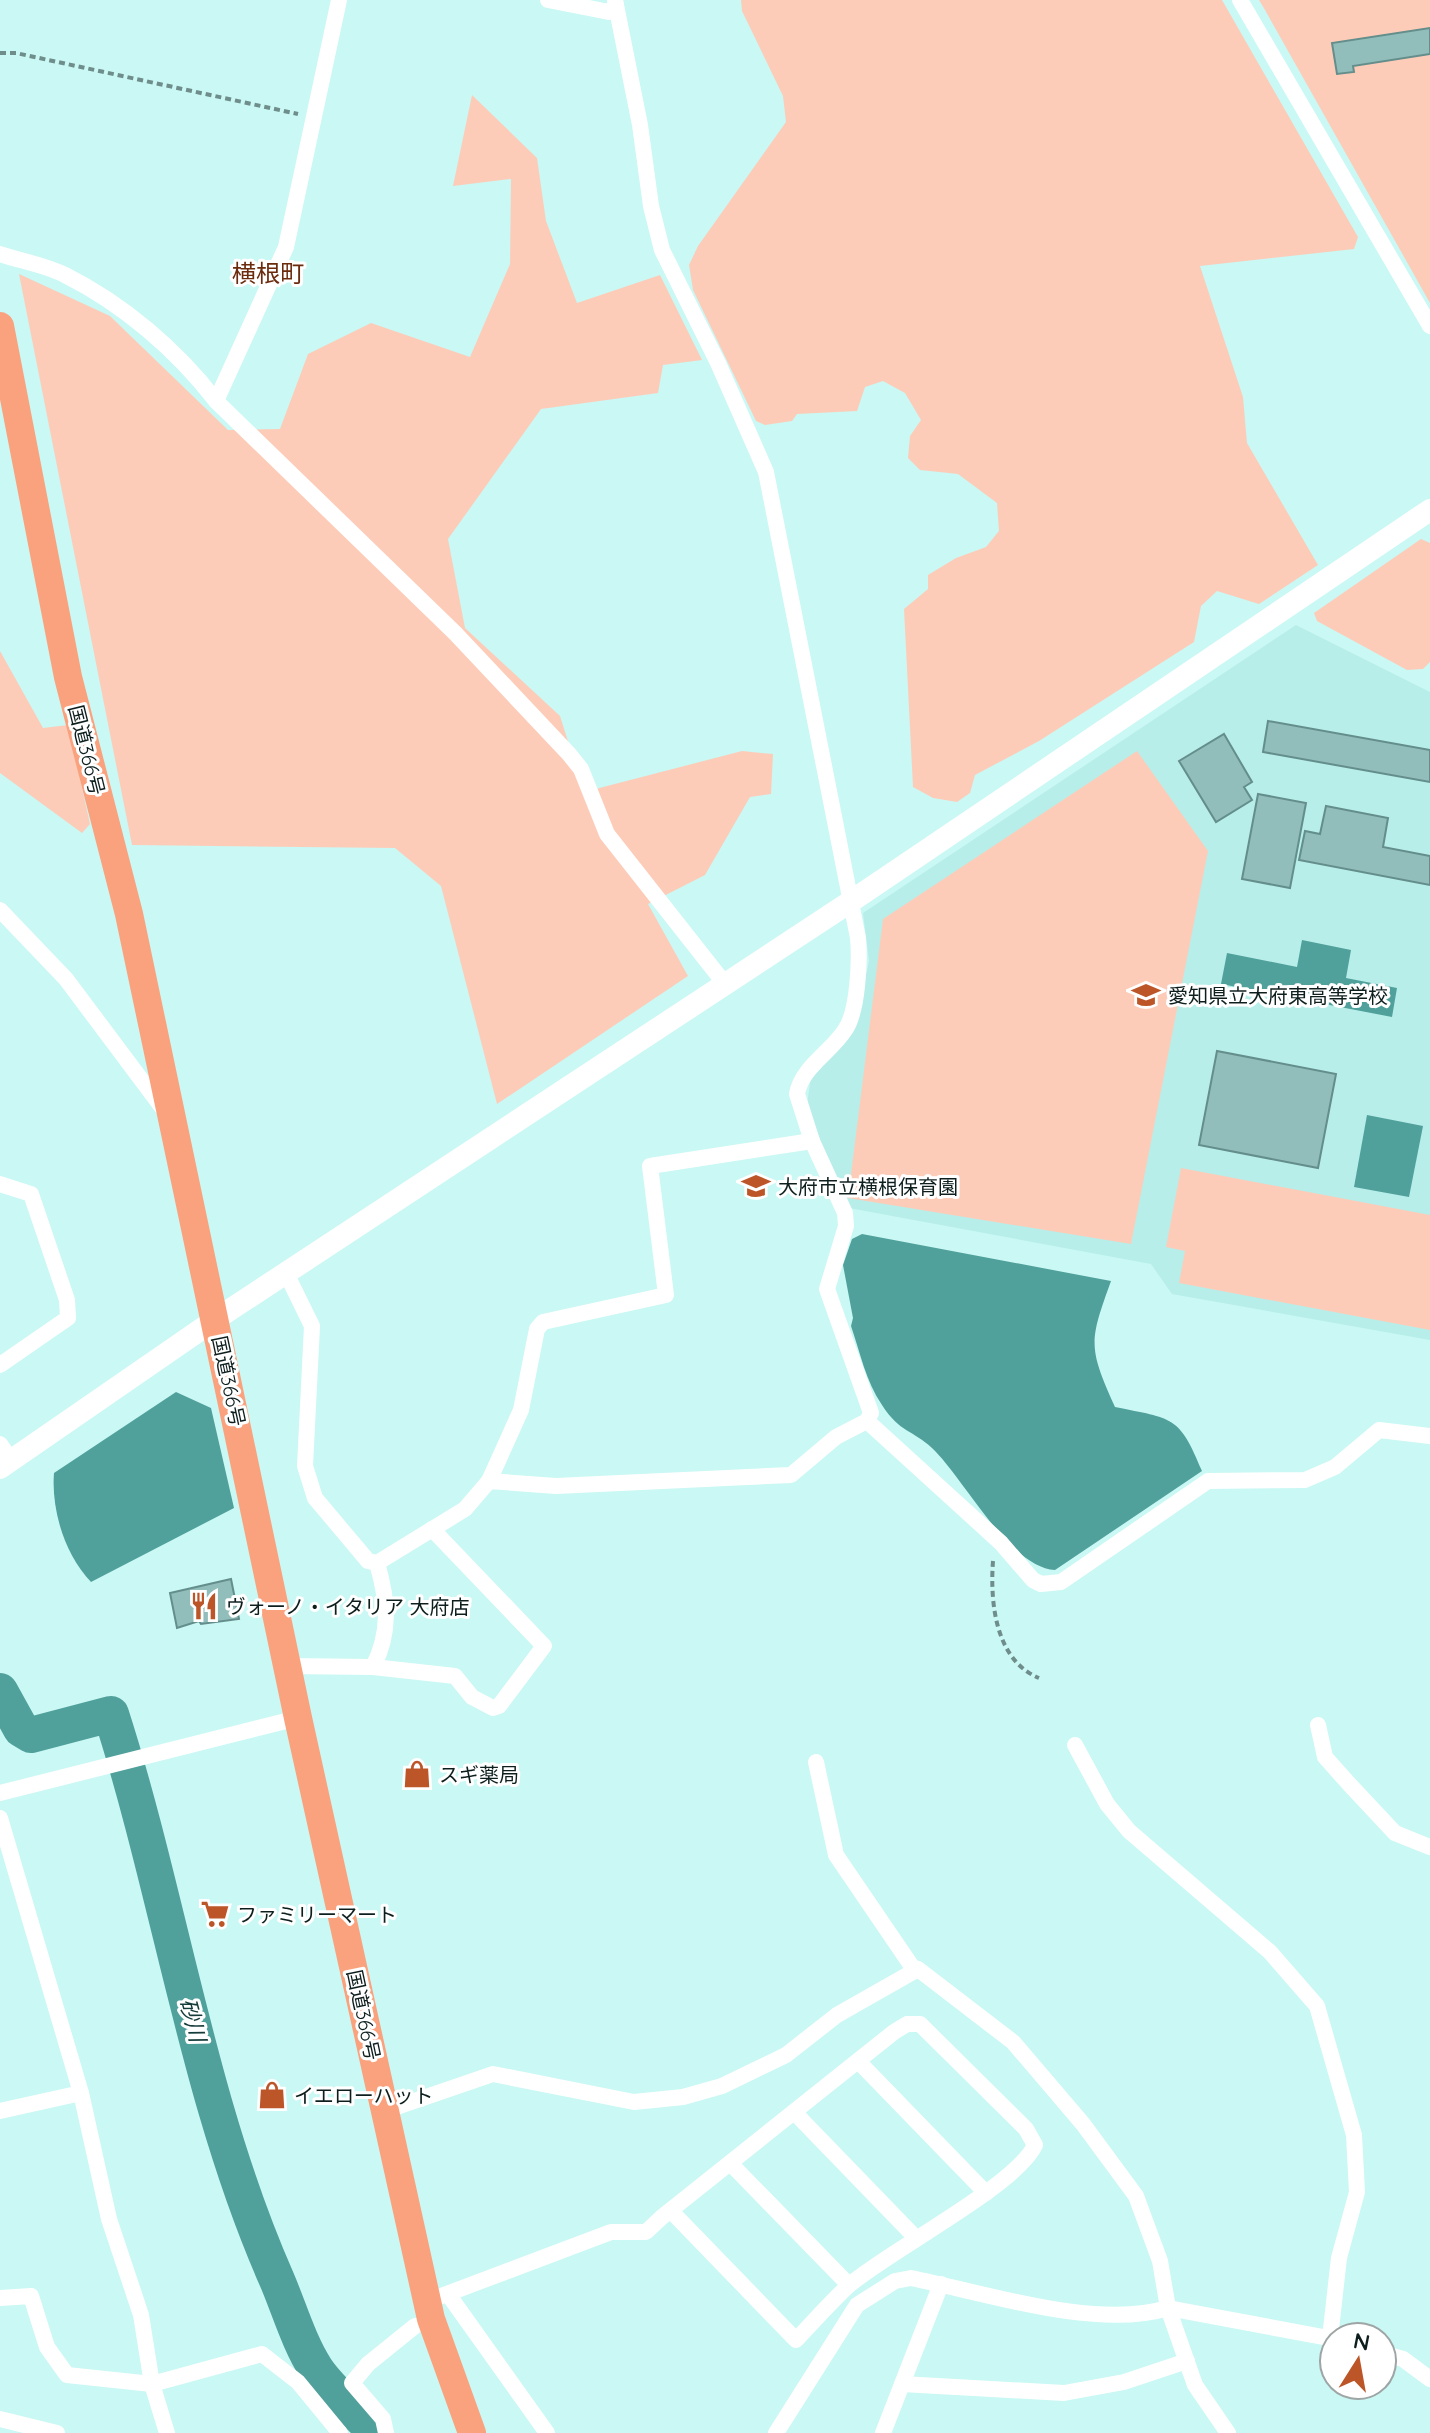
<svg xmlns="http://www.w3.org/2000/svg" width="1430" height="2433" font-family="Quicksand,'Noto Sans JP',sans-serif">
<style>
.built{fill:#b7eee9}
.green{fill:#fdccb9}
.water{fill:#50a09b}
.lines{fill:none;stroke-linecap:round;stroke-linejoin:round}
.river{stroke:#50a09b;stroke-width:36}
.building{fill:#91bdba;stroke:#648e8b;stroke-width:2}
.path{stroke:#6e8d8b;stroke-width:4;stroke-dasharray:6 4;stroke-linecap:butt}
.minor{stroke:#fff;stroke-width:16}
.tertiary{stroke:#fff;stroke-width:22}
.trunk{stroke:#faa27e;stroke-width:28}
.labels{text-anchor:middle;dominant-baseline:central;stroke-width:6;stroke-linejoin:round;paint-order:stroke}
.street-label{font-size:20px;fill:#0d1e1d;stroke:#fff}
.poi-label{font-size:20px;fill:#0d1e1d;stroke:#fff;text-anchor:start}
.water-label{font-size:22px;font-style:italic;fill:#153c3a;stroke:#fff}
.quarter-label{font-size:24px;fill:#6b2b0d;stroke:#fff}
</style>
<rect width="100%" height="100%" fill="#caf8f4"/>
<path class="built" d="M1296,625L1430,692V1340L1172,1294L1151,1264L849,1208L806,1111L811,1077L854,1029L869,961L863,913Z"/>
<g class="green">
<path d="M741,0H1222L1358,237L1354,249L1200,266L1243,397L1247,443L1318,565L1259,604L1217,591L1201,606L1194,642L1039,741L975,775L970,793L957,802L933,798L913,787L904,609L928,589V575L956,558L986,547L999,531L997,503L958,474L920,470L908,458L910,436L921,420L905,393L883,381L865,387L857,411L797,414L792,421L765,425L756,421L693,290L689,265L698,246L786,122L783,96L742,11Z"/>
<path d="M1259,0H1430V303L1265,10Z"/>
<path d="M472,95L537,158L546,221L577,303L660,275L702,360L663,365L658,393L541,409L448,539L465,628L560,716L584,792L742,751L773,754L771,794L750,797L705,875L648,904L688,976L497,1104L441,886L395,848L132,845L19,274L110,316L228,430L280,429L308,354L371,323L470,357L510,264L511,179L453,186Z"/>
<path d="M1421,539L1430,543V662L1423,669L1407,670L1317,621L1314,613Z"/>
<path d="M0,651L43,728L68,725L90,824L82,833L0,773Z"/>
<path d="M1137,751L1208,851L1131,1244L848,1198L883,919Z"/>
<path d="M1181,1168L1430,1215V1330L1179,1283L1185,1251L1166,1247Z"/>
</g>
<g class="water">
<path d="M1302,940L1351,950L1346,978L1397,988L1392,1017L1221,984L1227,953L1297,967Z"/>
<path d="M1367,1115L1423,1126L1409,1197L1354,1187Z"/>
<path d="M862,1234L1111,1281C1089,1342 1088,1347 1115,1407C1173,1419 1179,1415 1202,1471L1055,1570C1009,1567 964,1478 932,1448C913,1430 900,1433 882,1405C866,1382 860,1352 851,1326L853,1318L843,1265L852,1239Z"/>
<path d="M176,1392L211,1408L234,1508L91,1582C65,1555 51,1510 54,1473Z"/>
</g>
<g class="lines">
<path class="river" d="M0,1691L21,1729L31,1735L111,1714C171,1901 197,2099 277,2280C289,2308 299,2343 316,2369C330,2390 353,2408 370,2427L372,2433"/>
</g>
<g class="building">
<path d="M1430,28V54L1353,66L1354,72L1337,74L1332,43Z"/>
<path d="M1268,721L1430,750V782L1263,752Z"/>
<path d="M1224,734L1252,782L1244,787L1252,800L1216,822L1179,761Z"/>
<path d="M1258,794L1306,803L1290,888L1242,879Z"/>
<path d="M1326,806L1388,818L1383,847L1430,856V885L1299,860L1305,831L1320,834Z"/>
<path d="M1217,1051L1336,1074L1318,1168L1199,1145Z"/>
<path d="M231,1579L239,1619L201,1624L199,1621L177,1628L170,1593Z"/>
</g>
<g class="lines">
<g class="path">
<path d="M0,53H16L298,114"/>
<path d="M993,1561C990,1602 995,1660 1039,1678"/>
</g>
<g class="minor">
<path d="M548,0L609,12L616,5"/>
<path d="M1240,0L1430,326"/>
<path d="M0,254C21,261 45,265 65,275C123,304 177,350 216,401L455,633L569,754L581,769L607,834L725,984"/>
<path d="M216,401L286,247L339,0"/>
<path d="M0,910L66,979L164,1110"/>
<path d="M0,1184L31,1194L67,1300L68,1318L0,1365"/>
<path d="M287,1275L312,1326L305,1466L315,1498L368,1561L377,1563"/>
<path d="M867,1421L1001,1543L1033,1580L1041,1584L1061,1582L1208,1481L1305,1480L1335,1467L1379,1430L1430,1436"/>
<path d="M0,1444L11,1460"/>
<path d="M489,1481L521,1410L537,1329L543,1322L666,1295L650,1166L812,1141"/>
<path d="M377,1563L465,1509L489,1481L556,1486L791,1475L836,1437L867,1421L871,1413L827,1289L846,1226L845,1213L812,1141L797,1094C801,1068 831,1052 845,1030C858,1012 860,960 858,938L766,472L718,363L662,250L651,206L640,125L615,0"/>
<path d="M288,1666L373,1667C391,1632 388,1601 377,1563"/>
<path d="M373,1667L455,1676L472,1697L493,1708L499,1706L544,1646L432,1529"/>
<path d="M1318,1725L1325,1757L1350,1785L1395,1833L1430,1847"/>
<path d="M1075,1745L1107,1804L1129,1831L1270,1952L1317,2006L1354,2135L1357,2192L1339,2258L1330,2338"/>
<path d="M816,1762L836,1855L915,1971"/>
<path d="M0,1793L298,1718"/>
<path d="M0,1818L81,2093L109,2219L141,2315L152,2384L167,2433"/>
<path d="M858,2061L986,2193"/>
<path d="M0,2111L81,2093"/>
<path d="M385,2111L493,2074L634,2102L683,2097L722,2086L786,2055L837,2015L918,1969L1013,2042L1083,2124L1136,2196L1160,2261L1168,2308L1195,2385L1228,2433"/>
<path d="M794,2112L915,2237"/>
<path d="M730,2163L849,2285"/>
<path d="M448,2294L547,2433"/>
<path d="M0,2298L31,2296L47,2347L67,2375L152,2384L262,2354L298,2382L340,2433"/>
<path d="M428,2301L611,2232H646L662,2217L894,2032L907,2024H920L1026,2129L1035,2145C1016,2186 888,2251 848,2286C830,2303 813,2322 796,2340L671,2211"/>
<path d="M1382,2353L1403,2359L1430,2379"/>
<path d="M902,2384L1064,2393L1124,2382L1187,2361"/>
<path d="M0,2419L57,2433"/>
<path d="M386,2433L383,2419L352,2383L368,2364L415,2326"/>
<path d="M776,2433L857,2305L895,2281L911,2278C985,2293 1096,2330 1168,2308L1334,2339"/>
<path d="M883,2433L941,2284"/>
</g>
<path class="tertiary" d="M0,1468L216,1319L850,902L1430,510"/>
<path class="trunk" d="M0,326L68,677L129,914L298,1718L431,2319L472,2433"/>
</g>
<defs>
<symbol id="school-bare" viewBox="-9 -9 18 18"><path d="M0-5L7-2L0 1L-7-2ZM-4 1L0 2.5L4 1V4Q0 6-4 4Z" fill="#bc5628" stroke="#fff" stroke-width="2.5" paint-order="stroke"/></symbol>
<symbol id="restaurant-bare" viewBox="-9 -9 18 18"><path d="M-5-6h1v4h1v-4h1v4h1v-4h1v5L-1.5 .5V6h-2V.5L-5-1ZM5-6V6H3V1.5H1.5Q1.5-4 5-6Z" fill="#bc5628" stroke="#fff" stroke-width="2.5" paint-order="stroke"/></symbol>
<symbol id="shop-bare" viewBox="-9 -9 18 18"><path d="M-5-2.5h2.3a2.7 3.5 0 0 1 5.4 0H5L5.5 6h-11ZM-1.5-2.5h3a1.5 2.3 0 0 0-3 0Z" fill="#bc5628" stroke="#fff" stroke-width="2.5" paint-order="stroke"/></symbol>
<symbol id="supermarket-bare" viewBox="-9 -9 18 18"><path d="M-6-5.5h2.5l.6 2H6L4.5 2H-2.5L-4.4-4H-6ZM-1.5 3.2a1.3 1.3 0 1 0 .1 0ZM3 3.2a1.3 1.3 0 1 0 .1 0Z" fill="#bc5628" stroke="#fff" stroke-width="2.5" paint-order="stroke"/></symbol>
</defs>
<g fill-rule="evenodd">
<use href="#school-bare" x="1126" y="975" width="40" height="40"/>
<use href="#school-bare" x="736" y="1166" width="40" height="40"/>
<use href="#restaurant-bare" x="184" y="1586" width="40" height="40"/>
<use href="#shop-bare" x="397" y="1754" width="40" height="40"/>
<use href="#supermarket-bare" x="195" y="1894" width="40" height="40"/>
<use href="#shop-bare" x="252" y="2075" width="40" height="40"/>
</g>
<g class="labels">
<g class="street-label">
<text transform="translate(87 750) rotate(76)">国道366号</text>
<text transform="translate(229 1381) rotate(78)">国道366号</text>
<text transform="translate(364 2015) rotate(78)">国道366号</text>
</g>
<g class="poi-label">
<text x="1168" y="995">愛知県立大府東高等学校</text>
<text x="778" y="1186">大府市立横根保育園</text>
<text x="226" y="1606">ヴォーノ・イタリア 大府店</text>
<text x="439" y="1774">スギ薬局</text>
<text x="237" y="1914">ファミリーマート</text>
<text x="294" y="2095">イエローハット</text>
</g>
<g class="water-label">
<text transform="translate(193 2020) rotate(75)">砂川</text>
</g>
<g class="quarter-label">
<text x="268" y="273">横根町</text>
</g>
</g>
<g transform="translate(1358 2361) rotate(11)"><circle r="38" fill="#ffffff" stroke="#9ea5a5" stroke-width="2"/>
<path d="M0-6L14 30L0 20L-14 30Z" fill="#bc5628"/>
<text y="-12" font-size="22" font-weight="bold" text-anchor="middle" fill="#0d1e1d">N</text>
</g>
</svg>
